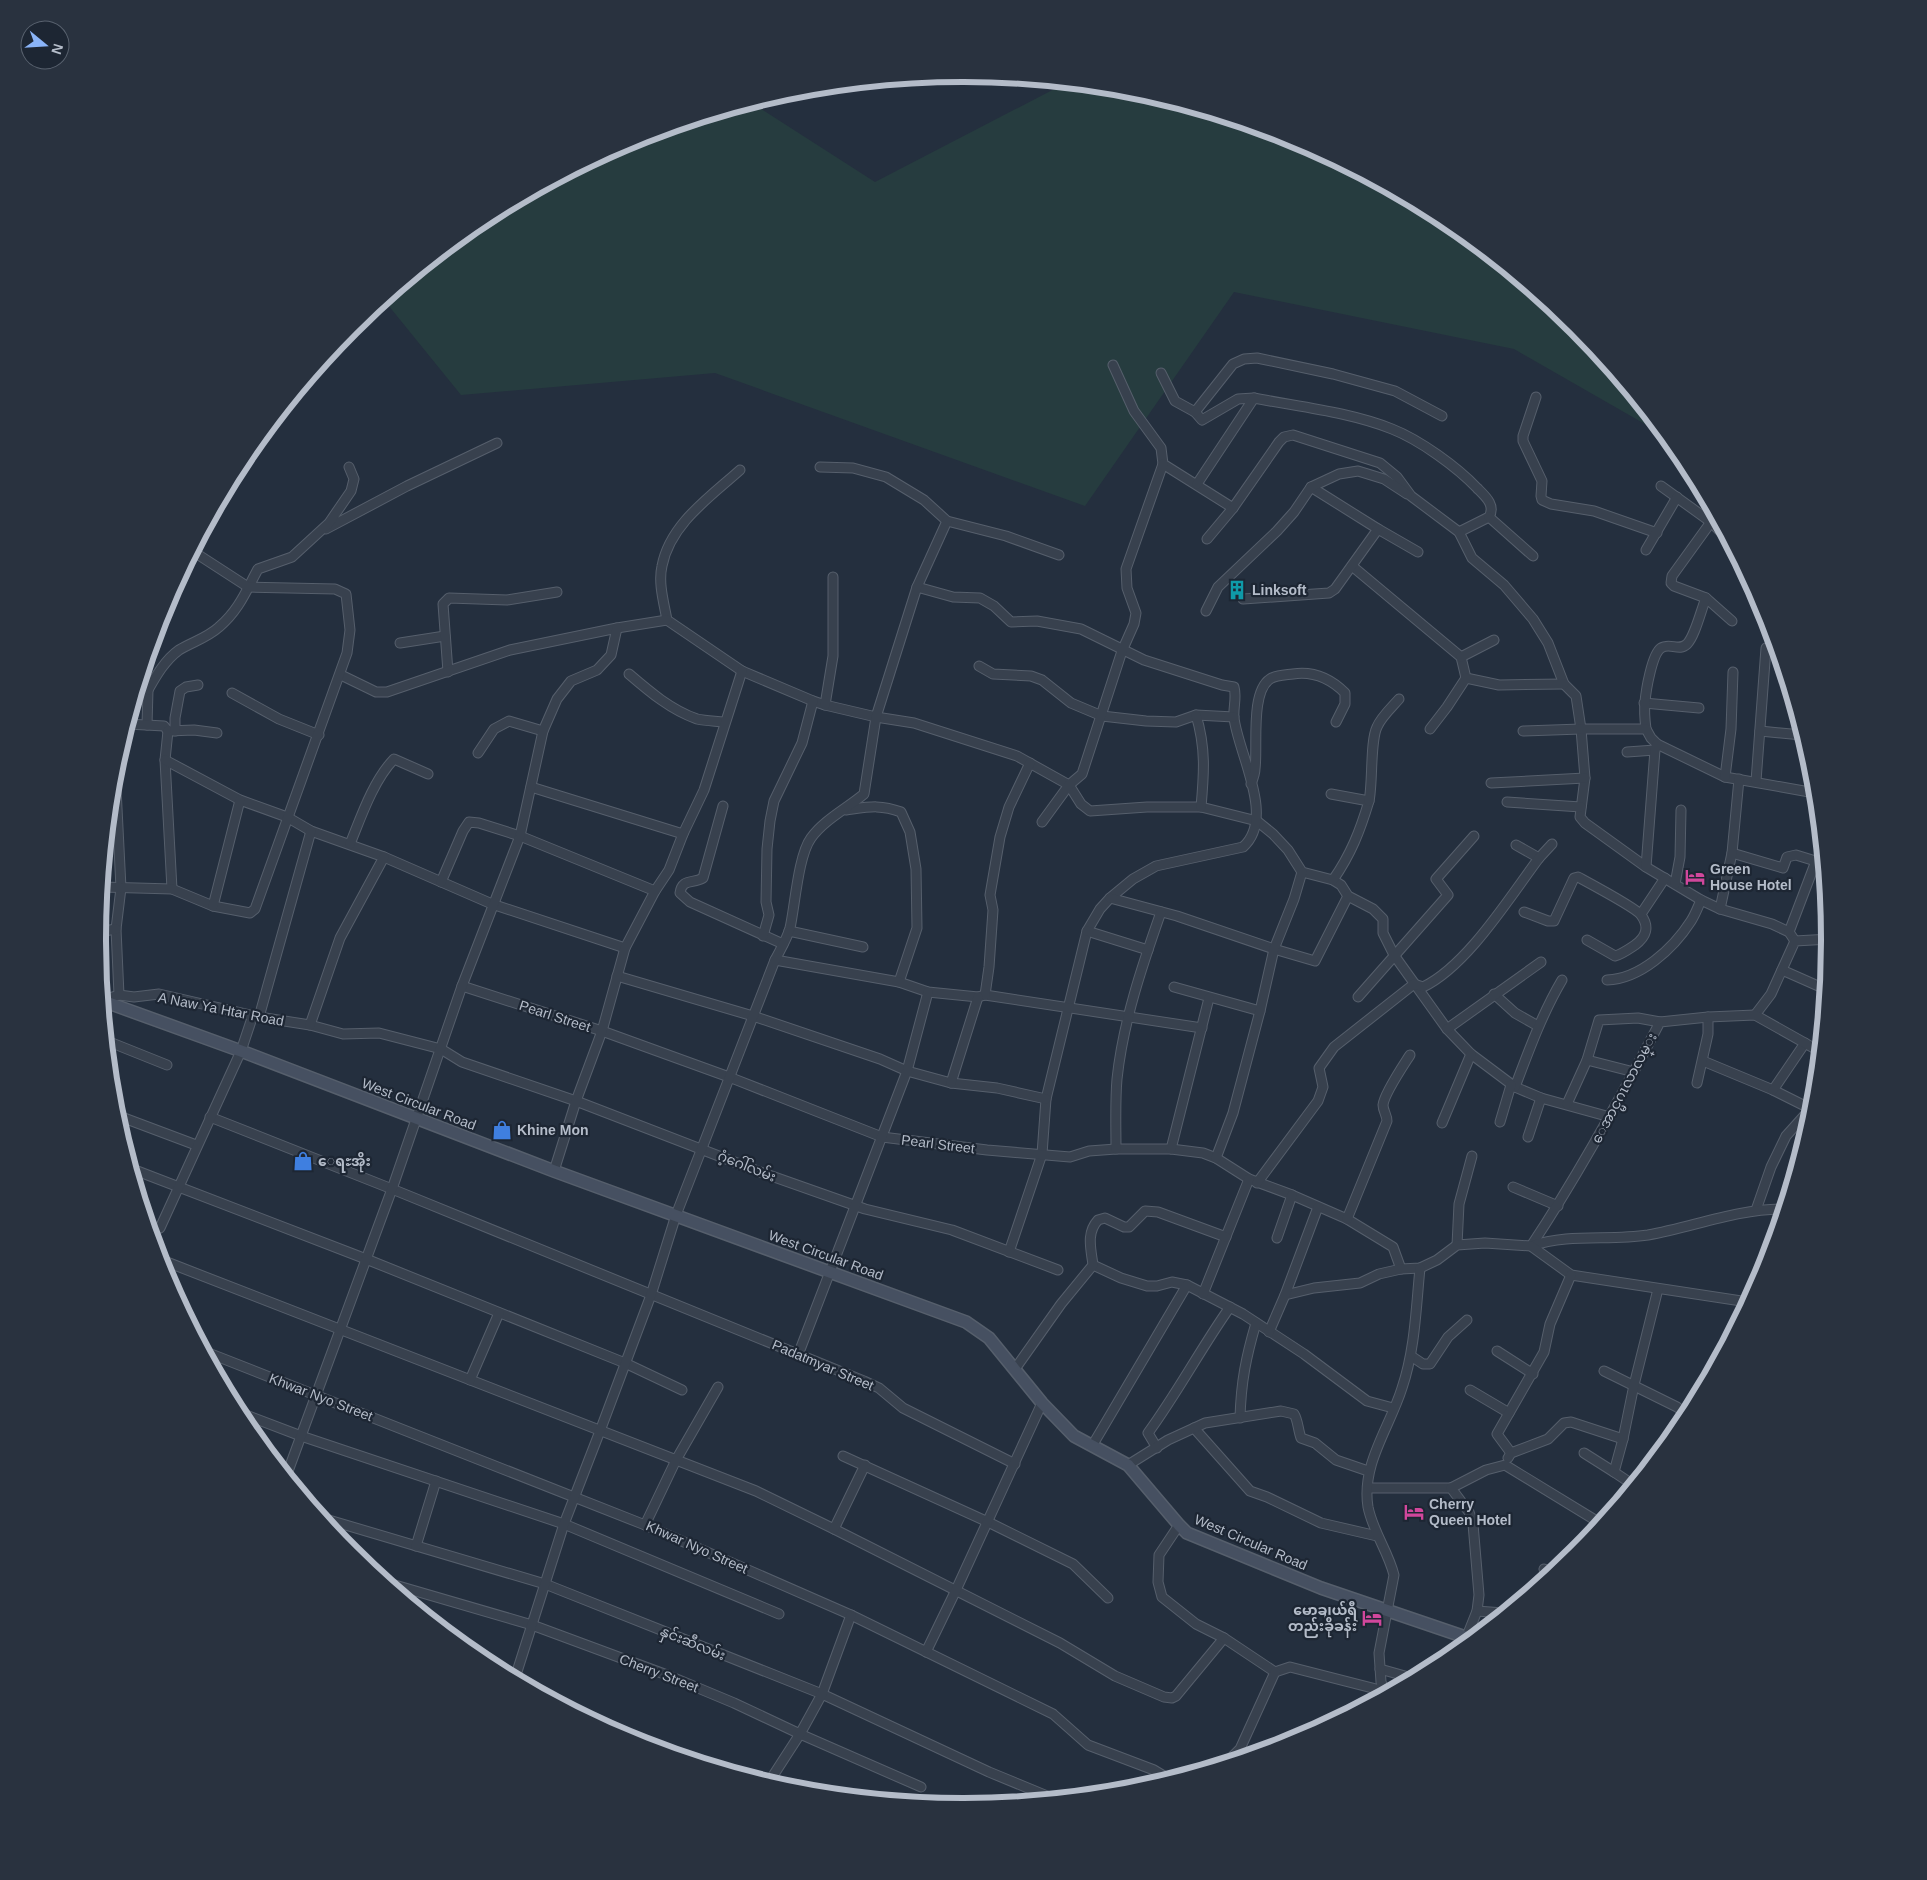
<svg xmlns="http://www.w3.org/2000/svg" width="1927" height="1880" font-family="Arial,'Noto Sans Myanmar',sans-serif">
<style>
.green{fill:#263c3f}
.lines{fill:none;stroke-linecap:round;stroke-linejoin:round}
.street-casing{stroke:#565f6c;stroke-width:11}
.secondary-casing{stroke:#565f6c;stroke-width:14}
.street{stroke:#38414e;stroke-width:9}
.secondary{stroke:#465061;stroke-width:11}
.labels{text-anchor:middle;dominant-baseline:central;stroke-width:4.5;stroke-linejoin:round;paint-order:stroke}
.poi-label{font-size:14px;font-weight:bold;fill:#b4bcc9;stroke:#1d2633;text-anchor:start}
.street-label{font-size:14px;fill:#b4bcc9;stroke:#1d2633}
.rim{fill:none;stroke:#b4bcc9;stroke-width:6}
</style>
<rect width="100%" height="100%" fill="#242f3e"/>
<path class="green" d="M1064,84L1133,90L1295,140L1445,220L1576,328L1664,435L1514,349L1234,292L1085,506L715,373L461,395L384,300L482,220L632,140L752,103L875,182Z"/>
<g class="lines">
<defs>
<g id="street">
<path d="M1113,365L1134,411L1161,448L1163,464L1233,508"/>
<path d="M1161,373L1175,401L1195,412L1202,420L1238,399L1254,398"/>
<path d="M1536,397L1523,436V441L1542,481L1541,496L1542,500L1551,504L1594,511L1657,533"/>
<path d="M1195,412L1233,364L1244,359L1257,358L1333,374L1395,391L1442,416"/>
<path d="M820,467L853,468L886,477L924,500L947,521L1006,536L1059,555"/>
<path d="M740,470C710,497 670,524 662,566C658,583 664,603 667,620L742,671L813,701L825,705L876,717L914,723L1017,756L1069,785L1081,804L1090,811L1147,807H1201L1257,821L1273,834L1288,850L1302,872L1333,880L1341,885L1348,896L1373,909L1383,919V933L1394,955L1447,1029L1471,1054L1515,1087L1541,1098L1610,1117"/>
<path d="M1197,484L1254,398C1300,407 1349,412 1392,429C1420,440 1457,467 1477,488C1485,496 1496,505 1489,517L1459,532"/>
<path d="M1661,486L1711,522L1725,536"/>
<path d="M1311,487L1378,529L1418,552"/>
<path d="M1489,517L1533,556"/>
<path d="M1711,522L1672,576L1671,583L1674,586L1706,598L1732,621"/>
<path d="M326,529L407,486L497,443"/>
<path d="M1207,539L1233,508L1279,442L1284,437L1293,435L1380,463L1397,477L1411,496L1459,532L1472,558L1504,585L1533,619L1548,643L1564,684L1576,696L1581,729L1585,778L1580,817L1585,823L1646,867L1701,900L1720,909L1772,924L1789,932L1795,941"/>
<path d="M1646,550L1677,497"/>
<path d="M1352,566L1461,657L1466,678L1499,685L1564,684"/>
<path d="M917,587L953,597L980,598L994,606L1011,622L1037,621L1081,629L1144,660L1222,685L1234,687C1237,697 1233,707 1234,718C1238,753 1276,818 1243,847L1156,866L1133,879L1110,898L1100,909L1087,931L1046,1099L1042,1154L1009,1252"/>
<path d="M1243,599L1329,593L1335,589L1378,529"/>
<path d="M1206,611L1218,587L1277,531L1294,512L1311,487L1339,474L1358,471L1384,479L1407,494"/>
<path d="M400,643L445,636"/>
<path d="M1461,657L1494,640"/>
<path d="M979,666L993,674L1031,676L1042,680L1071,703L1102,716L1146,721L1176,722L1196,715L1234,717"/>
<path d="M448,672L443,604L449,598L507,600L557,592"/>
<path d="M143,674L148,690L147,725"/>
<path d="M629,674C650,692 671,710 697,719C706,721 716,721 724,722"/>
<path d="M341,675L376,692H387L510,650L617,628L667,620"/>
<path d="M148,690C156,676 165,660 179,650C192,642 207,638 219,627C239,610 246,591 258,569L292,557L329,523L351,491L354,479L349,467"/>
<path d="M232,693L279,719L319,735"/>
<path d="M1644,703L1699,708"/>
<path d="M825,705L833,656V577"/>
<path d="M1196,715C1206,748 1204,774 1201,807"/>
<path d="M128,724L164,726L168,731L194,730L217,733"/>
<path d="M1430,729L1447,707L1466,678"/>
<path d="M1646,729C1645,721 1644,711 1645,702C1646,690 1652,654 1661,648C1670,642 1679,652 1687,644C1695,636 1701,610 1706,598"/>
<path d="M168,731L165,760L172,889"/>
<path d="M175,731V718L180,691L186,687L198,685"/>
<path d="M1523,731L1581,729H1646L1651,738L1657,744L1725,777L1815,793"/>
<path d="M1760,731L1802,735"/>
<path d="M1627,752L1655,750"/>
<path d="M478,753L494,729L509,721L543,731"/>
<path d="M165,760L240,800L287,817L311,831L384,857L492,904L625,948"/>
<path d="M115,768L121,888L116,929L119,995"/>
<path d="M1725,777L1731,729L1733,672"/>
<path d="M1756,781L1766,648"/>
<path d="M1491,783L1585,778"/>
<path d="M1251,784C1253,779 1255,774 1255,769C1258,748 1250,692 1270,679C1276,675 1286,675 1293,674C1313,671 1331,679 1345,693V704L1336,722"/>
<path d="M531,787L683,834"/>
<path d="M1331,794L1369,801C1360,831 1351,854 1333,880"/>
<path d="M1369,801C1373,782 1370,741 1377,727C1381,717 1392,707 1399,699"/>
<path d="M1507,802L1581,807"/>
<path d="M723,806L703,878C693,884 682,878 680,893L690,902L783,944"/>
<path d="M846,810C868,807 880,804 901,812L910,832L916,869L917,928L899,982"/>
<path d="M1042,822L1069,785L1082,774L1122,651L1134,624L1136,613L1127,588L1126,569L1163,464"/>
<path d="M350,844C361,817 373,781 394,759L428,774"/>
<path d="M1516,845L1539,858"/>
<path d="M1732,853L1783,868L1787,857L1796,855L1822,863"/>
<path d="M1646,867L1655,750L1657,744"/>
<path d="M441,882L463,831L469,822L479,823L520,836L655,891"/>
<path d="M1675,884L1680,857L1681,810"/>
<path d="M102,887L172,889L213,906L250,913L255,909L347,653L350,630L346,594L335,589L248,587L194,552"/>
<path d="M1110,898L1177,916L1274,949L1315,961L1348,896"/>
<path d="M213,906L240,800"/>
<path d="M1720,909L1732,853L1739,779"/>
<path d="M1524,912L1548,921H1554L1574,878L1578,877C1589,883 1636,908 1641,915C1650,927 1646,937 1635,945C1629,949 1622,954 1615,956L1587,940"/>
<path d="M1641,914L1665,878"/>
<path d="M789,931L863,947"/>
<path d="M1087,931L1148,950"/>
<path d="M98,932L116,929"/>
<path d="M1789,932L1816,861"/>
<path d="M763,936L769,915L766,902L767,849L770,821L774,801L802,743L813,701"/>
<path d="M775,960L899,982L928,992L978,997L985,995L1202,1028"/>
<path d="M1782,970L1825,989"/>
<path d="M617,976L753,1016L880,1059L907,1071L951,1083L997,1088L1046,1099"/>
<path d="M1607,980C1640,979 1673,949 1691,921C1695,915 1698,907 1701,900"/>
<path d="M462,986L602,1031L729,1077L882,1137L987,1150L1070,1157L1089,1151L1116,1149H1171L1203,1153L1216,1158L1249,1179L1292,1195L1347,1219L1393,1247L1401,1269"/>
<path d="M1174,987L1260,1011"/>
<path d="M1494,994L1515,1013L1538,1026"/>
<path d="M985,995L989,967L993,910L990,895L1000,837L1009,807L1030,763"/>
<path d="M1358,997L1448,895L1436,879L1474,836"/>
<path d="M103,1000L119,995L134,997L159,994L259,1017L310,1025L343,1034L379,1033L441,1049L462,1062L576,1101L763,1173L865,1209L952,1230L1058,1270"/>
<path d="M1755,1015L1771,994L1795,941L1830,939"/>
<path d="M259,1017L311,831"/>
<path d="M310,1025L340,938L384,857"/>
<path d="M1447,1029L1541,962"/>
<path d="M107,1041L167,1065"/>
<path d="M1587,1060L1634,1072"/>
<path d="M1703,1061L1773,1090L1811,1109"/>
<path d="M951,1083L978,997"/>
<path d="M1697,1083L1708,1034V1017"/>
<path d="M1515,1087C1529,1050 1542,1014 1562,980"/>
<path d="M1773,1090L1805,1043"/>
<path d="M1567,1104L1587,1060L1599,1020L1638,1018L1660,1022"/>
<path d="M116,1115L196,1145"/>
<path d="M210,1117L392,1189L864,1381L879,1388L903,1408L1015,1464"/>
<path d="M1500,1122L1511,1085"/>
<path d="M1442,1123L1471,1054"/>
<path d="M1528,1137L1541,1098"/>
<path d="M1116,1149C1116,1126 1115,1102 1117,1079C1123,1022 1142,966 1161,912"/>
<path d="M1171,1149L1209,998"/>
<path d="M1216,1158L1233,1113L1260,1011L1274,949L1294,899L1302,872"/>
<path d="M132,1169L366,1259L625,1363L682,1390"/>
<path d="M554,1171L576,1101L602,1031L625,948L655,891L669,870L683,834L704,790L742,671"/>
<path d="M1257,1183L1318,1101L1323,1087L1319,1068L1334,1047L1414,984L1423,987C1467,966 1509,898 1539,858L1552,844"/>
<path d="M1513,1187L1558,1206"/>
<path d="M1756,1210L1771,1167L1786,1136L1813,1106"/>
<path d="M1347,1219L1387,1121C1387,1115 1383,1111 1383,1105C1384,1094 1403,1066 1410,1055"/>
<path d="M160,1228L241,1051L253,1015"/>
<path d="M1277,1238L1292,1195"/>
<path d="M1457,1245L1459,1204L1472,1156"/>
<path d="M1531,1246C1579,1174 1620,1099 1660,1022L1708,1017L1755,1015L1819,1051"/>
<path d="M1531,1246C1570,1233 1608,1241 1648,1235C1693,1227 1737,1209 1783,1209"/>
<path d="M159,1259L756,1491L834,1529L1060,1643L1115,1676L1164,1697L1172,1698L1176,1696L1224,1638"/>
<path d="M1093,1265L1121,1278L1147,1286H1157L1172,1282L1187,1285L1243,1314L1304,1354L1367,1401L1393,1408"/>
<path d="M1203,1294L1249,1179"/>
<path d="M1285,1295L1314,1288L1360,1283L1379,1274L1401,1269L1420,1268L1437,1260L1457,1245L1485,1243L1531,1246L1571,1275L1748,1302"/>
<path d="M1269,1332L1285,1295L1318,1207"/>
<path d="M1497,1351L1533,1374"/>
<path d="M206,1352L645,1525L851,1615L1053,1714L1088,1745L1154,1770L1169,1779"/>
<path d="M798,1355L907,1071L928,992"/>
<path d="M1411,1356L1423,1364H1430L1448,1337L1467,1320"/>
<path d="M1015,1369L1061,1304L1093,1265C1091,1249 1086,1233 1098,1220L1105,1218L1124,1227H1129L1145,1211L1158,1212L1226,1237"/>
<path d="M1604,1371L1677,1407L1687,1415"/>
<path d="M470,1380L499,1313"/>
<path d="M1470,1390L1509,1413"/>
<path d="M238,1412L301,1436L564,1524L779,1614"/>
<path d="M1240,1418C1241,1382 1246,1357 1256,1323"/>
<path d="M1194,1428L1250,1491L1267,1497L1321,1523L1377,1536"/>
<path d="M1092,1446L1187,1285"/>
<path d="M1157,1448L1148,1433C1178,1392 1201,1348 1230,1307"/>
<path d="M1511,1453L1497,1434L1544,1352L1550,1324L1571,1275"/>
<path d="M1584,1453L1614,1472"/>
<path d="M843,1456L988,1522L1073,1564L1108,1598"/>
<path d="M1508,1458L1511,1453L1548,1439L1564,1423L1571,1422L1623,1439"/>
<path d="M1128,1465L1168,1440L1205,1423L1281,1411L1294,1414C1298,1420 1298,1430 1301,1438L1315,1443L1336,1460L1368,1471"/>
<path d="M287,1474L392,1189L462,986L520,836L543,731L557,699L571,681L597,670L611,655L617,628"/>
<path d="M1632,1484L1614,1472L1623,1439L1634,1385L1658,1289"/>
<path d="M1368,1488H1451L1469,1512L1473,1524L1479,1595L1477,1611L1467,1636"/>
<path d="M1451,1488L1486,1470L1505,1465L1600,1523"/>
<path d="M322,1518L545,1584L822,1694L989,1772L1052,1798"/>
<path d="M645,1525L676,1460L718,1387"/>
<path d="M1179,1525L1159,1555L1158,1582L1162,1597L1196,1624L1224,1638L1275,1672L1290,1667L1384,1691"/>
<path d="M834,1529L865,1465"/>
<path d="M416,1546L436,1481"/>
<path d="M1544,1569L1552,1573"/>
<path d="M388,1583L532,1625L667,1675L734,1703L800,1734L921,1787"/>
<path d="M1477,1611L1503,1613"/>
<path d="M926,1652L956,1590L1042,1403"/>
<path d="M1380,1669L1412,1678"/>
<path d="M515,1678L564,1524L600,1431L651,1295L676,1215L775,960C780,950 787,939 790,928C795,906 798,856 811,838C824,820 846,809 864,794L876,717L917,587L947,521"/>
<path d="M1385,1692L1381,1682L1379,1653L1394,1575C1388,1551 1373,1532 1368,1507C1361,1464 1390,1427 1402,1388C1415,1350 1416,1308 1420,1268"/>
<path d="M1229,1760L1240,1749L1275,1672"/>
<path d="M769,1782L800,1734L822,1694L851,1615"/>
</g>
<path id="secondary" d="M103,1001L241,1051L554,1171L966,1322L989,1338L1042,1403L1074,1436L1128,1465L1179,1525L1187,1533L1321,1588L1471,1639"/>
</defs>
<use href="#street" class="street-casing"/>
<use href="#secondary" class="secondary-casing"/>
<use href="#street" class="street"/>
<use href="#secondary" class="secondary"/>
</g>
<defs>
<symbol id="building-bare" viewBox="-9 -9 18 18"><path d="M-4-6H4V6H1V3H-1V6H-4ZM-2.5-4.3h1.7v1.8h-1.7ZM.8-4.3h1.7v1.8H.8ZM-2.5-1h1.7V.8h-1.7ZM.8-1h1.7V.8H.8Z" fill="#0f9aa8" stroke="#1d2633" stroke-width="2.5" paint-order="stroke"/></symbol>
<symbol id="hotel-bare" viewBox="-9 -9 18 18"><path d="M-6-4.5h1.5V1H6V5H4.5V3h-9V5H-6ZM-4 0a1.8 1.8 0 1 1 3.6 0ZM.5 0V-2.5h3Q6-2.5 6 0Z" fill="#d1479c" stroke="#1d2633" stroke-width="2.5" paint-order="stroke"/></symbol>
<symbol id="shop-bare" viewBox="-9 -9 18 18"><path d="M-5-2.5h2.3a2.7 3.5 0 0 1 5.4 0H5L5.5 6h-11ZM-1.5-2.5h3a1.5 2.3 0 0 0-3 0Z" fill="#3f7fe0" stroke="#1d2633" stroke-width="2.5" paint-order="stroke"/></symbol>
</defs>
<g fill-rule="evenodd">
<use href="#building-bare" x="1223" y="576" width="28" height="28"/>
<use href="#hotel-bare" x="1681" y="863" width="28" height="28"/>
<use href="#shop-bare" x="488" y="1116" width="28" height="28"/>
<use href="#shop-bare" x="289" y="1147" width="28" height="28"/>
<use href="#hotel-bare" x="1400" y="1498" width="28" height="28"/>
<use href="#hotel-bare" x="1358" y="1604" width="28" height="28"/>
</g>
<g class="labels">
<g class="poi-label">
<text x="1252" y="590">Linksoft</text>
<text x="1710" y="869">Green<tspan x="1710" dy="16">House Hotel</tspan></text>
<text x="517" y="1130">Khine Mon</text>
<text x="318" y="1161">ေရႊအိုး</text>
<text x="1429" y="1504">Cherry<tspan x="1429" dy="16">Queen Hotel</tspan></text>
<text x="1357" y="1610" text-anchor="end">မောချယ်ရီ<tspan x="1357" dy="16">တည်းခိုခန်း</tspan></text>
</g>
<g class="street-label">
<text transform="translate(221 1009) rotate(11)">A Naw Ya Htar Road</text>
<text transform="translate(555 1016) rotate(18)">Pearl Street</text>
<text transform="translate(1624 1088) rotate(-62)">ေအာင္မဂၤလာလမ္း</text>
<text transform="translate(419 1104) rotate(21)">West Circular Road</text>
<text transform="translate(938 1144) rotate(7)">Pearl Street</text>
<text transform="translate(747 1166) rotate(22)">ဂံ့ဂေါ်လမ်း</text>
<text transform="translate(826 1255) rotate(20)">West Circular Road</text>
<text transform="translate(823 1365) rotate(23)">Padatmyar Street</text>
<text transform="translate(321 1397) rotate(21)">Khwar Nyo Street</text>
<text transform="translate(1251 1542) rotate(23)">West Circular Road</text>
<text transform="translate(697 1547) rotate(24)">Khwar Nyo Street</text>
<text transform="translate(693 1643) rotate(22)">နှင်းဆီလမ်း</text>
<text transform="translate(659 1673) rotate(21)">Cherry Street</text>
</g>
</g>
<path d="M0 0H1927V1880H0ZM963 82H964A857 857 0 0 1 1821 939V941A857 857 0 0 1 964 1798H963A857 857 0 0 1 106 941V939A857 857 0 0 1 963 82Z" fill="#29323f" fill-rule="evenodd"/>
<path class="rim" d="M963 82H964A857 857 0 0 1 1821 939V941A857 857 0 0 1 964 1798H963A857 857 0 0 1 106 941V939A857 857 0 0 1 963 82Z"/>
<g transform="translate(45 45) rotate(108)"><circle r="24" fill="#1d2633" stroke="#59626f"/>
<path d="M0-4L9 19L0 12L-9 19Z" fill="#8ab4f8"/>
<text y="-8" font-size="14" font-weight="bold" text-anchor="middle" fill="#b4bcc9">N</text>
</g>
</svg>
